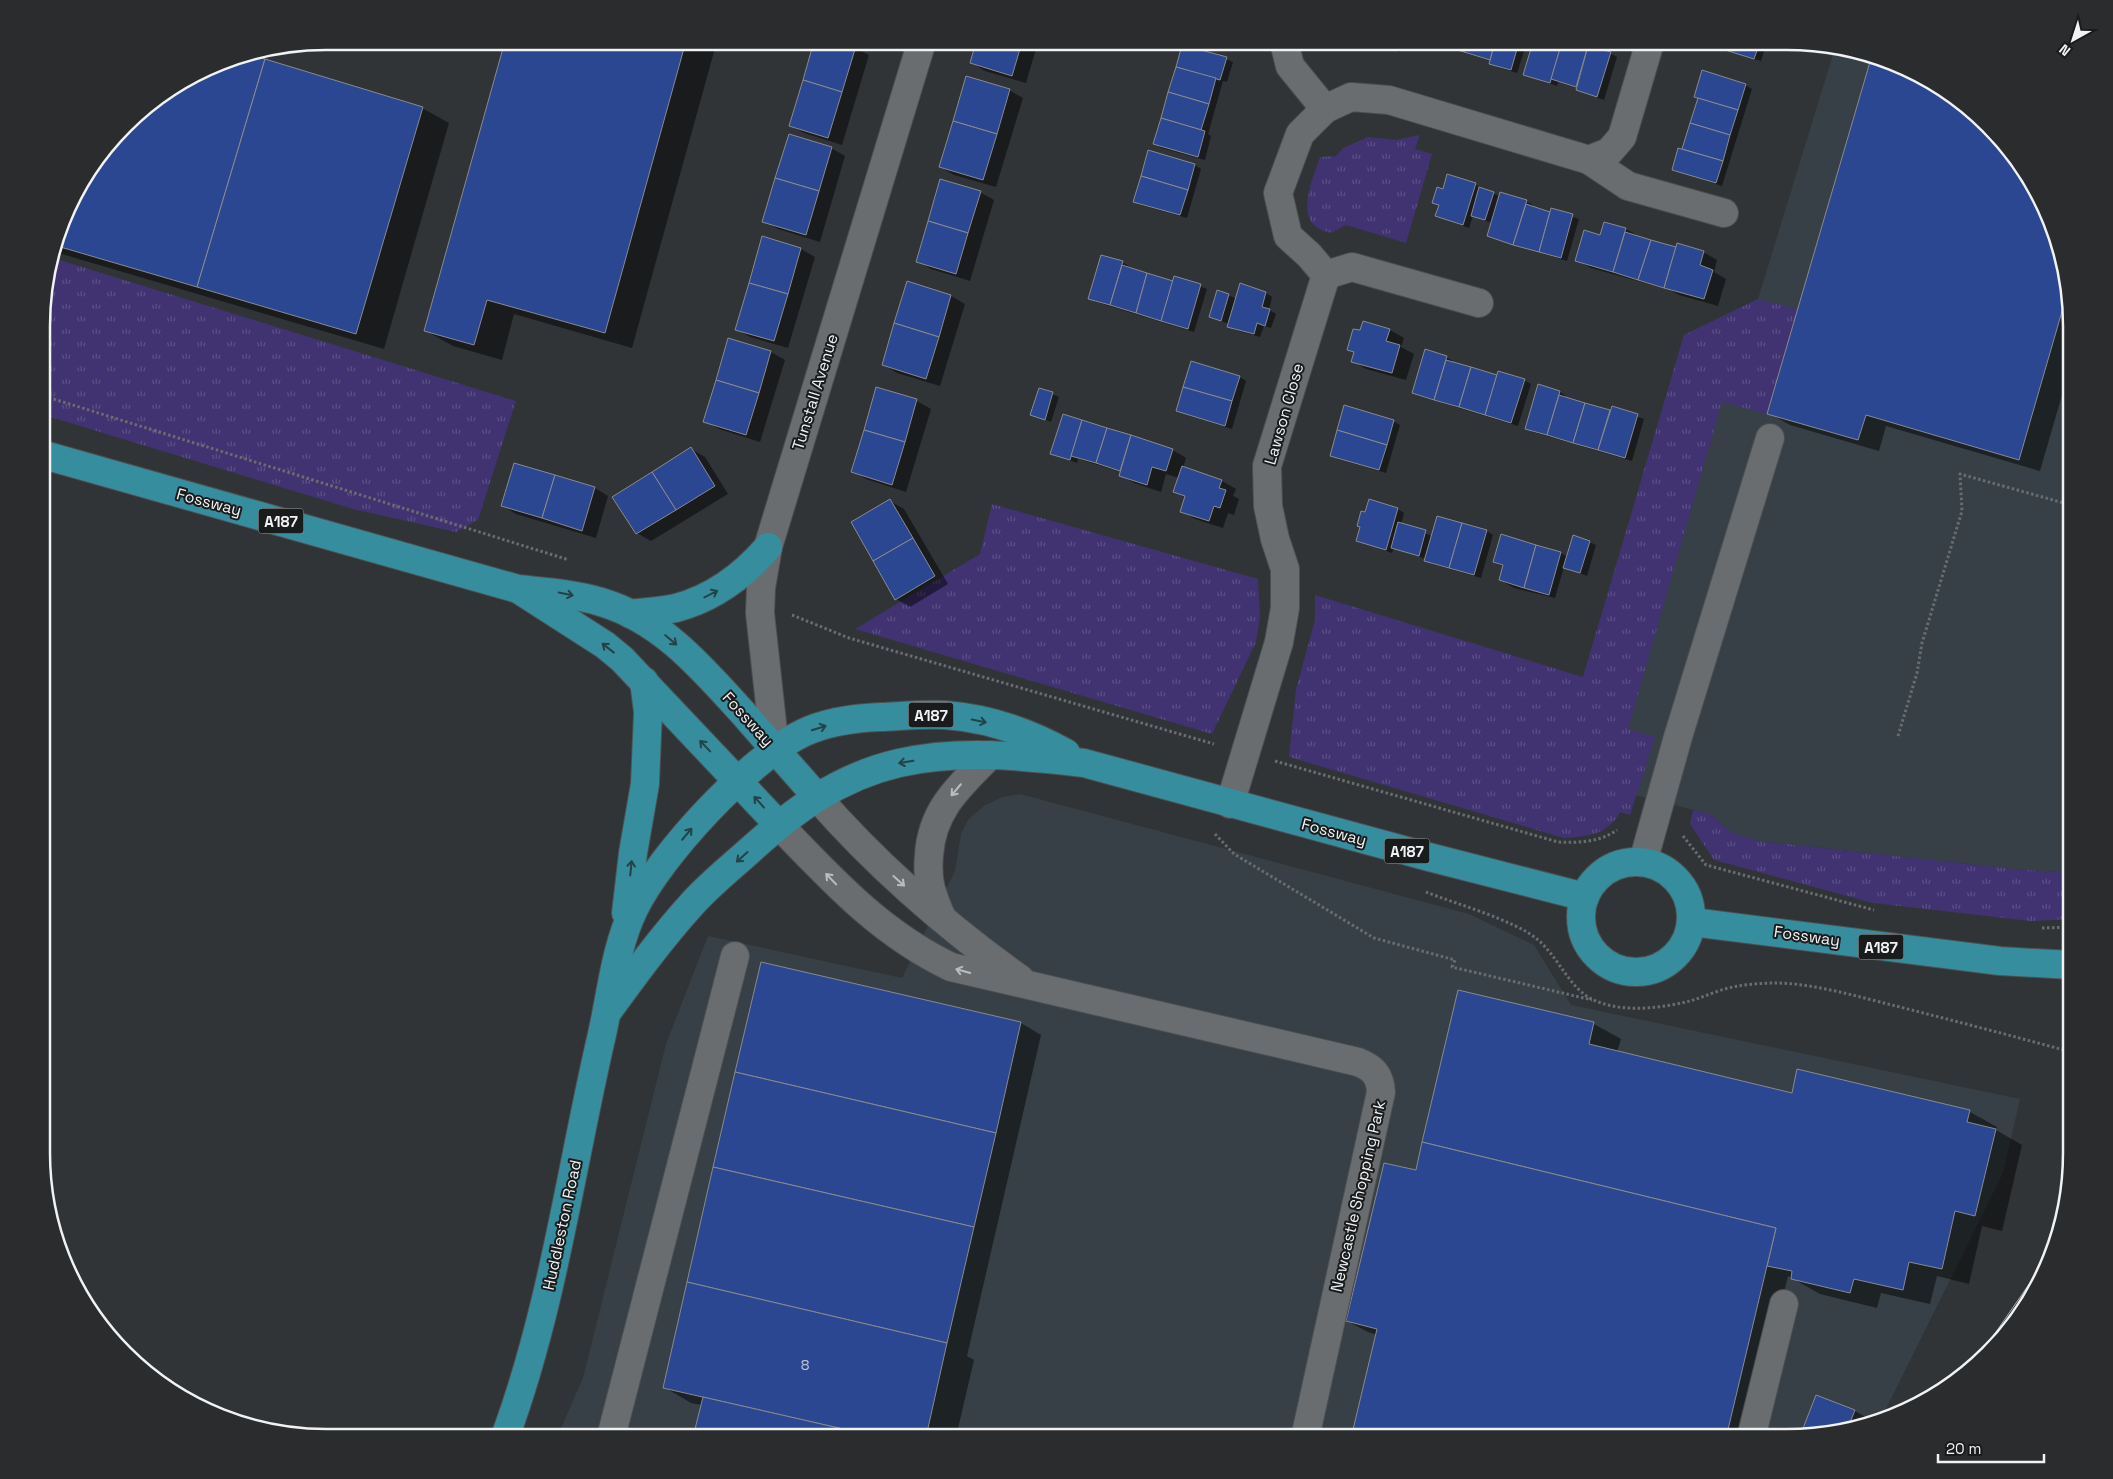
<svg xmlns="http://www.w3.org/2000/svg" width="2113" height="1479" font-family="'Space Grotesk',sans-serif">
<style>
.built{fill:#374046}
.grass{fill:url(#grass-tufts)}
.shadow{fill:#0007}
.building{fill:#2c4791;stroke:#898a8e}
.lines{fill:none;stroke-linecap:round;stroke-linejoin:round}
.minor-casing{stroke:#4c4f51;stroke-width:30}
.major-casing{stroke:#4c4f51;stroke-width:30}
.path{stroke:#6a6d6f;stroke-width:3;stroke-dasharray:2.5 2.5;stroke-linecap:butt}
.minor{stroke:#6a6d70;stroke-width:28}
.major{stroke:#368d9d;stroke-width:28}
.tram{stroke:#a7aaac;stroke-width:1}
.oneway{stroke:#234349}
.oneway2{stroke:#babdbf}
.labels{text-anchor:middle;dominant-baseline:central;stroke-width:4;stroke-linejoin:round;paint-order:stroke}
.number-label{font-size:14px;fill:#bfc7db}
.shield{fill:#191b1c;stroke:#b0b2b3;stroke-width:1}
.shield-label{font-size:15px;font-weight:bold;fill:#f0f2f4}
.street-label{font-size:16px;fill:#f0f2f4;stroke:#191b1c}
.rim{fill:none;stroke:#f0f2f4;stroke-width:2.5}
</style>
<defs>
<pattern id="grass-tufts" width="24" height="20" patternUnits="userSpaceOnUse" patternTransform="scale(1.25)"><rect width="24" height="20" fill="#413271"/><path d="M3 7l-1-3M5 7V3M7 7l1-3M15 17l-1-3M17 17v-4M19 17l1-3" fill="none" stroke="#5d5086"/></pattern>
</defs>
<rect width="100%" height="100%" fill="#303436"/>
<g class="built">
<path d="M1835,48L1879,56L1960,100L2001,138L2042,200L2071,307V873L2014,869L1759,841L1731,832L1710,814L1551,774L1583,678L1684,335L1758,299Z"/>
<path d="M1020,794L1469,914L1534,945L1571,1005L2020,1099L2003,1173L1880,1421L1861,1428L1787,1438L557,1437L583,1378L666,1044L708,936L902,978L955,871L961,834L968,820L985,805L1003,797Z"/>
</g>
<g class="grass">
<path d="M1420,135L1415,149L1432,154L1406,243L1346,225L1331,233C1326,231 1320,230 1316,227C1297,211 1314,176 1320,157L1336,156L1343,148L1368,137L1396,140Z"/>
<path d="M53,258L516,401L478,520L456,532L353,509L44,415V289Z"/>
<path d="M1758,299L1798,309L1767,414L1722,402L1628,729L1655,737L1630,815L1620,812C1609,834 1587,837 1564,838L1289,757L1296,689L1315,620V595L1583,677L1684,335Z"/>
<path d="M992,504L1258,579L1260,617L1256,642L1212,734L855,629L980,554Z"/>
<path d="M1693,810L1710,814L1731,832L1759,841L2014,869L2071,873V919L2030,921L1873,903L1714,860L1690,824Z"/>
</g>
<g class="shadow">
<path d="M507,41H717L632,348L514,314L502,360L453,346L426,331Z"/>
<path d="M978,42H1038L1026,83L985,71L972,63Z"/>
<path d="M1203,42H1225L1223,50V47Z"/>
<path d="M1369,42H1403L1400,52Z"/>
<path d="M1415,42H1527L1517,73L1497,67L1490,63L1491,61L1445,47L1444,51Z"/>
<path d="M1535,42H1570L1610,53L1617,57L1604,100L1584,93L1577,88L1558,82L1557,86L1525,75Z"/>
<path d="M1707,42H1767L1761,61L1714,47Z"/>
<path d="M855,48L869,55L842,145L804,133L790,125Z"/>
<path d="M1879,56L1960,100L2001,138L2042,200L2071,307V364L2040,471L1886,426L1879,451L1790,425L1769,413Z"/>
<path d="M249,57L422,108L449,123L384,349L55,252L71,200L138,112L217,63Z"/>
<path d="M1226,59L1233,62L1227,82L1223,81L1208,134L1211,136L1205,160L1161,148L1155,144Z"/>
<path d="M1745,85L1752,89L1722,186L1673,170L1683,151L1699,98Z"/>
<path d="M1009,90L1023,98L996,187L954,175L940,167Z"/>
<path d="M831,148L845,156L820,242L778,229L764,221Z"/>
<path d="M1195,165L1201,169L1187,218L1141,205L1135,201Z"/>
<path d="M1475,184L1481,189L1500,196L1526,201L1533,205L1532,207L1551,213L1552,210L1579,219L1567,261L1495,239L1489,236L1492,223L1473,216L1469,228L1437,216L1440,206L1434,202L1444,190Z"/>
<path d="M980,192L994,200L970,281L931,269L917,261Z"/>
<path d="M1605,223L1626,229L1640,237L1677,249L1703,252L1717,260L1714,272L1726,279L1718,306L1679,295L1670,290L1591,268L1577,260L1601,237Z"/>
<path d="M763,238L801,249L815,257L788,348L750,337L736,329Z"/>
<path d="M1122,262L1129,266L1128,268L1174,282L1200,286L1207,289L1194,332L1096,302L1089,298Z"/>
<path d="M908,283L951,296L965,304L940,386L897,373L884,365Z"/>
<path d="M1266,293L1272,297L1269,310L1276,314L1271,328L1264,326L1260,337L1235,330L1229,326V324L1211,317L1228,295L1237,299Z"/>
<path d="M1364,322L1390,330L1404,338L1401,347L1414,354L1406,380L1366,369L1352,361L1355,353L1349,350L1361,332Z"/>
<path d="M729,340L771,352L785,360L760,442L719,429L705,421Z"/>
<path d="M1446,357L1453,361L1452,363L1498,377L1524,380L1531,384L1518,426L1419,396L1413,393Z"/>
<path d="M1240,377L1246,381L1232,429L1184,414L1177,411Z"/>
<path d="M1539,386L1560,392L1566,396V398L1611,412L1613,408L1644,419L1632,461L1533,432L1527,428Z"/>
<path d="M877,389L917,401L931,409L906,492L866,479L853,471Z"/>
<path d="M1040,389L1059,397L1051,422L1032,414Z"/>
<path d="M1063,415L1173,450L1186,458L1183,468L1222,481L1236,489L1233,496L1239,499L1234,515L1228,513L1223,528L1195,519L1181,511L1186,498L1175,491L1179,478L1166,474L1161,492L1134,483L1120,475L1121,472L1078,459L1077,463L1051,453Z"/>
<path d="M1393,421L1400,425L1386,473L1338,459L1331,455Z"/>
<path d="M691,449L705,457L728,494L651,541L637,533L614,497Z"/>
<path d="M595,488L608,496L596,538L516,514L503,506Z"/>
<path d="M890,501L904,509L948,584L910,607L896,599Z"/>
<path d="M1398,509L1404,513L1401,524L1432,536L1438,517L1487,531L1493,535L1481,578L1432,564L1426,559L1394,548L1392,553L1358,541Z"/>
<path d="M1589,542L1596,545L1587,576L1564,567L1555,598L1514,588L1500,580L1504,567L1494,562L1561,553L1568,557Z"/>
<path d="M1021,1023L1041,1035L967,1356L974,1360L956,1437H695L702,1405L691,1403L664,1387Z"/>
<path d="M1594,1024L1621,1039L1617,1052L1793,1094L1798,1071L1970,1112L1997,1127L1996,1130L2022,1145L2002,1231L1982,1226L1969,1284L1937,1276L1930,1304L1881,1293L1877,1308L1820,1294L1788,1276L1749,1438H1352L1377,1335L1368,1332L1347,1321L1417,1172Z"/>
<path d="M1817,1396L1855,1411L1869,1419L1866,1426L1801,1436Z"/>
</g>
<g class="building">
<path d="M505,41H686L605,333L487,300L474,345L424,331Z"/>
<path d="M814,41H840L856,46L842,92L803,80Z"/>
<path d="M976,42H1022L1012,76L970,63Z"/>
<path d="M1414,42H1439L1438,48Z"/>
<path d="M1439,42H1467L1464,52L1439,45Z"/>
<path d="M1467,42H1495L1490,60L1464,52Z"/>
<path d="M1495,42H1519L1511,70L1489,64Z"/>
<path d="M1533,42H1562L1550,83L1523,75Z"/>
<path d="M1562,42H1574L1588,46L1576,87L1551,79Z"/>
<path d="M1706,42H1760L1754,59L1706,44Z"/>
<path d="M1182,45L1227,57L1220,80L1176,67Z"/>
<path d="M1588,46L1611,52L1597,97L1576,90Z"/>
<path d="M1872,55L1879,56L1960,100L2001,138L2042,200L2067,294L2019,460L1866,415L1858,440L1767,414Z"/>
<path d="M253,56L265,59L197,287L57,246L71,200L138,112L217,63Z"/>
<path d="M265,59L423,107L356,334L197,287Z"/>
<path d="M1176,67L1216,78L1209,104L1168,92Z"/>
<path d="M1702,70L1746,84L1738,110L1694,97Z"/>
<path d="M966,76L1010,89L997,134L953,121Z"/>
<path d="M803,80L842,92L828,138L789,126Z"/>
<path d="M1168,92L1209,104L1201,130L1161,118Z"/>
<path d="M1698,98L1738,110L1730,135L1690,123Z"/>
<path d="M1161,118L1205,131L1198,157L1153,144Z"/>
<path d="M953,121L997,134L983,180L939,167Z"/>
<path d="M1690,123L1730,135L1723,161L1682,149Z"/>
<path d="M789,134L832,147L819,191L775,178Z"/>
<path d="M1678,148L1723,161L1716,183L1672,170Z"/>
<path d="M1148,150L1195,164L1188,190L1141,176Z"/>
<path d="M1447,174L1476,183L1463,225L1435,216L1439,205L1432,203L1437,187L1443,189Z"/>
<path d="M1141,176L1188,190L1180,215L1133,202Z"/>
<path d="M775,178L819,191L806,235L762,222Z"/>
<path d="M940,179L981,191L968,233L928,221Z"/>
<path d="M1479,187L1494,192L1485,220L1471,216Z"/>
<path d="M1500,192L1527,200L1513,245L1487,236Z"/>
<path d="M1526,204L1550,212L1539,252L1513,245Z"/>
<path d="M1551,208L1573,214L1561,258L1539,252Z"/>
<path d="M928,221L968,233L956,274L916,262Z"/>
<path d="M1604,222L1626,228L1613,272L1575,261L1584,230L1600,235Z"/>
<path d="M1625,232L1651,240L1638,280L1613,272Z"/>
<path d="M762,236L801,248L788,294L749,283Z"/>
<path d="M1651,240L1676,247L1664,288L1638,280Z"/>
<path d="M1677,243L1704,251L1700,265L1713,270L1704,299L1664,288Z"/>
<path d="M1101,255L1123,261L1110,305L1088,299Z"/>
<path d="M1122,265L1147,273L1136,313L1110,305Z"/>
<path d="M1147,273L1173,281L1161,321L1136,313Z"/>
<path d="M1174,276L1201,284L1188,329L1161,321Z"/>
<path d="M907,281L951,295L939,337L894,323Z"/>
<path d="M749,283L788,294L774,341L735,330Z"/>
<path d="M1240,283L1266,292L1262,307L1270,309L1265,326L1257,323L1254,334L1227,327Z"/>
<path d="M1217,290L1229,294L1221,321L1209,317Z"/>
<path d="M1363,321L1390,329L1386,341L1400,345L1392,373L1351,362L1354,352L1347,350L1353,329L1360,330Z"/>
<path d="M894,323L939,337L926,379L882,365Z"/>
<path d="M728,338L771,351L759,393L716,380Z"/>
<path d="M1425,349L1447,356L1434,400L1412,393Z"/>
<path d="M1446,360L1471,367L1459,407L1434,400Z"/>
<path d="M1191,361L1240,376L1232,401L1183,387Z"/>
<path d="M1471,367L1497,375L1485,415L1459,407Z"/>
<path d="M1498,371L1525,379L1511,423L1485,415Z"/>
<path d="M716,380L759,393L746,435L703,422Z"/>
<path d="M1538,384L1560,391L1547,435L1525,429Z"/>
<path d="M876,387L917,399L905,442L864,430Z"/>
<path d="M1183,387L1232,401L1225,426L1176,411Z"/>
<path d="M1039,388L1053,392L1045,420L1030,415Z"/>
<path d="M1559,395L1585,403L1573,443L1547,435Z"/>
<path d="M1585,403L1610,410L1598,450L1573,443Z"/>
<path d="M1344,405L1394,420L1387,445L1337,430Z"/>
<path d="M1612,406L1638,414L1625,458L1598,450Z"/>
<path d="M1063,414L1082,420L1070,460L1050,454Z"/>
<path d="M1082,420L1107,428L1096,463L1071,456Z"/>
<path d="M1107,428L1131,435L1120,471L1096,463Z"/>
<path d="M864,430L905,442L892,485L851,472Z"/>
<path d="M1337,430L1387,445L1379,470L1330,456Z"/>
<path d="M1131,435L1173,449L1166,471L1152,467L1147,485L1119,476Z"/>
<path d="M691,447L715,486L676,510L652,472Z"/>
<path d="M514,463L555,475L542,518L501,506Z"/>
<path d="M1182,466L1222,480L1219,488L1226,490L1220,508L1214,506L1209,521L1180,512L1185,496L1173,492Z"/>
<path d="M652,472L676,510L636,534L612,497Z"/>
<path d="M555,475L595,487L582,531L542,518Z"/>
<path d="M890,499L913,538L873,561L851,522Z"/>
<path d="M1369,499L1398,508L1386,550L1356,541L1360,527L1357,526L1361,511L1365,512Z"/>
<path d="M1437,516L1462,523L1449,568L1424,561Z"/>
<path d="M1398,522L1426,530L1419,556L1391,548Z"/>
<path d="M1462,523L1487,530L1474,575L1449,568Z"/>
<path d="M1501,534L1536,545L1524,588L1499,580L1503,565L1493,562Z"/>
<path d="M1573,535L1590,541L1580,573L1563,568Z"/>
<path d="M913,538L935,576L895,600L873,561Z"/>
<path d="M1536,545L1561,552L1549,595L1524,588Z"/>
<path d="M761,962L1021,1022L996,1133L735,1072Z"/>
<path d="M1458,990L1594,1022L1589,1044L1792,1093L1797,1069L1970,1110L1967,1122L1996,1129L1975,1216L1955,1211L1942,1269L1909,1262L1903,1290L1854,1279L1850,1293L1791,1279L1792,1271L1767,1266L1776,1228L1422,1142Z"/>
<path d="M735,1072L996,1133L974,1227L713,1167Z"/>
<path d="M1422,1142L1776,1228L1726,1438H1351L1377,1329L1346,1321L1384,1163L1416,1170Z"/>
<path d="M713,1167L974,1227L947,1343L687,1282Z"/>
<path d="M687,1282L947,1343L926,1437H878L663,1388Z"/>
<path d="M1816,1395L1855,1410L1847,1430L1800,1436Z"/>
<path d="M703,1397L878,1437H693Z"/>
</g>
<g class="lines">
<defs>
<g id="minor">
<path d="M1284,42L1290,66L1325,109"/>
<path d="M1589,160L1628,186L1724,213"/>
<path d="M1326,275L1352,267L1479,303"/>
<path d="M775,750L760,613L761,588L768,547L922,41"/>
<path d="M816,796C877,866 946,926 1020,979"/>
<path d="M1230,804L1279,642L1285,608V569L1275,539L1268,506L1267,466L1326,275L1309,255L1288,236L1278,193L1300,134L1325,109L1351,97L1389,100L1589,160L1609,152L1622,137L1650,42"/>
<path d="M778,824C832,880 880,933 951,967L1358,1062C1373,1068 1380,1075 1381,1092L1305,1438"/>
<path d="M1643,862L1678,737L1770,438"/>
<path d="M942,918C938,909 934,899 931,889C928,878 928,866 929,855C932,809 960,786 990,755"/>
<path d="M611,1437L735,956"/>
<path d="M1751,1438L1784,1304"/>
</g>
<g id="major">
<path d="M44,455L518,589C546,592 574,594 601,602C662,620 702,668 743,713C767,741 792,768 816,796"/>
<path d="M521,591L605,645L622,659L778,824"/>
<path d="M630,614C645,612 662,611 676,608C713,598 744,575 768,547"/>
<circle cx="1636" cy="917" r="55"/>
<path d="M626,913L633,853L645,784L648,712L644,681"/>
<path d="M1692,922L2000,961L2071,965"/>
<path d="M608,1011C635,974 662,937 692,904C709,885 729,869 748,852C793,811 838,777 899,763C959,749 1023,756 1084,763L1429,857L1585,897"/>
<path d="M505,1437C552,1310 570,1174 600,1043C611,998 614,950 634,909C660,855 749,759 803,733C826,722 855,718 881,717C902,716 924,714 945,715C987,718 1030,733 1066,753"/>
</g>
</defs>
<use href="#minor" class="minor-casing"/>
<use href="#major" class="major-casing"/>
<g class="path">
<path d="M44,396L569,560"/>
<path d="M792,615L849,638L1214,744"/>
<path d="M1898,736L1917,673L1922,643L1962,511L1960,474L2071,505"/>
<path d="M1275,761L1558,842C1579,843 1600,842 1617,830"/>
<path d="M1215,834L1234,854L1374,938L1455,960L1452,967L1592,1000"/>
<path d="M1683,836L1706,865L1874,910"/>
<path d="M1426,892C1456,904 1514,920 1537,939C1559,957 1570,991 1596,1001C1625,1013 1661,1008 1690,1001C1704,997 1718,990 1733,987C1747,984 1763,983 1778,983C1816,984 1859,997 1896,1006C1955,1021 2013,1036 2071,1052"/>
<path d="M2042,928L2071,927"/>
</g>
<use href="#minor" class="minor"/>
<use href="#major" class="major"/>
<path class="tram" d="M1969,1371L2043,1264"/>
</g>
<defs><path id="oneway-shaft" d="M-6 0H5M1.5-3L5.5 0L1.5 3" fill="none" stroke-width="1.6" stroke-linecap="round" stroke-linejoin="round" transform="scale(1.25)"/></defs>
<g class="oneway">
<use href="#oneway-shaft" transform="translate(566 594) rotate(12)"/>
<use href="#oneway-shaft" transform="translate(711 594) rotate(-27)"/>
<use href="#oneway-shaft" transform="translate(671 640) rotate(40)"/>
<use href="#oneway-shaft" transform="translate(608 648) rotate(-142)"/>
<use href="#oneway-shaft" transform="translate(979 721) rotate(12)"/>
<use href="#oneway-shaft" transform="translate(819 728) rotate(-17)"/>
<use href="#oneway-shaft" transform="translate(705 746) rotate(-134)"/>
<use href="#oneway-shaft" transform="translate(906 762) rotate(171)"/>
<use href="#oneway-shaft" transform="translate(759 802) rotate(-132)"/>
<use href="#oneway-shaft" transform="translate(687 834) rotate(-50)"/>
<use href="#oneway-shaft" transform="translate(742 857) rotate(138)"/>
<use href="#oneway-shaft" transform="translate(631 868) rotate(-84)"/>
</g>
<g class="oneway2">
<use href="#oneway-shaft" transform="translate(956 790) rotate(130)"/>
<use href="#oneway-shaft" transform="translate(831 879) rotate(-134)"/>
<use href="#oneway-shaft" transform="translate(899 881) rotate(42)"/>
<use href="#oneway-shaft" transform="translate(963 971) rotate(-164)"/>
</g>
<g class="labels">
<g class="number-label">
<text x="805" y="1365">8</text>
</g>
<g class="shield">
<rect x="258.5" y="508.5" width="45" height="25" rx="4"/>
<rect x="908.5" y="702.5" width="45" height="25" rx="4"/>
<rect x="1384.5" y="838.5" width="45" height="25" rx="4"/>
<rect x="1858.5" y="934.5" width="45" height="25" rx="4"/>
</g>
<g class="shield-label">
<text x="281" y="521">A187</text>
<text x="931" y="715">A187</text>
<text x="1407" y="851">A187</text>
<text x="1881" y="947">A187</text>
</g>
<g class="street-label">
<text transform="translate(815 392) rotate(-73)">Tunstall Avenue</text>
<text transform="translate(1284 414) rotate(-74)">Lawson Close</text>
<text transform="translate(209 502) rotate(15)">Fossway</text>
<text transform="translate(748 719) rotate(48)">Fossway</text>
<text transform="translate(1334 832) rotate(15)">Fossway</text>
<text transform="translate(1807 936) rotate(8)">Fossway</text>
<text transform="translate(1358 1196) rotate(-77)">Newcastle Shopping Park</text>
<text transform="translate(562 1225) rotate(-78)">Huddleston Road</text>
</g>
</g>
<path d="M0 0H2113V1479H0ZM326 50H1787A276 276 0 0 1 2063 326V1153A276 276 0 0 1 1787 1429H326A276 276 0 0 1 50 1153V326A276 276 0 0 1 326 50Z" fill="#2a2c2d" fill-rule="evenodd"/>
<path class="rim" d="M326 50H1787A276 276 0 0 1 2063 326V1153A276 276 0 0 1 1787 1429H326A276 276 0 0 1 50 1153V326A276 276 0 0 1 326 50Z"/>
<g transform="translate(2073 40) rotate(219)" stroke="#191b1c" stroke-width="4" paint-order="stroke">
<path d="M0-4L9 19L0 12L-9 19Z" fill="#f0f2f4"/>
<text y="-8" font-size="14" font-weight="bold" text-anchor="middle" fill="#f0f2f4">N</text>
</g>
<path d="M1938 1454v8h106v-8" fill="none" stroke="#f0f2f4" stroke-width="2.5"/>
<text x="1946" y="1454" font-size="15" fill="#f0f2f4" stroke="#191b1c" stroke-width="4" paint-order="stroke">20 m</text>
</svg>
